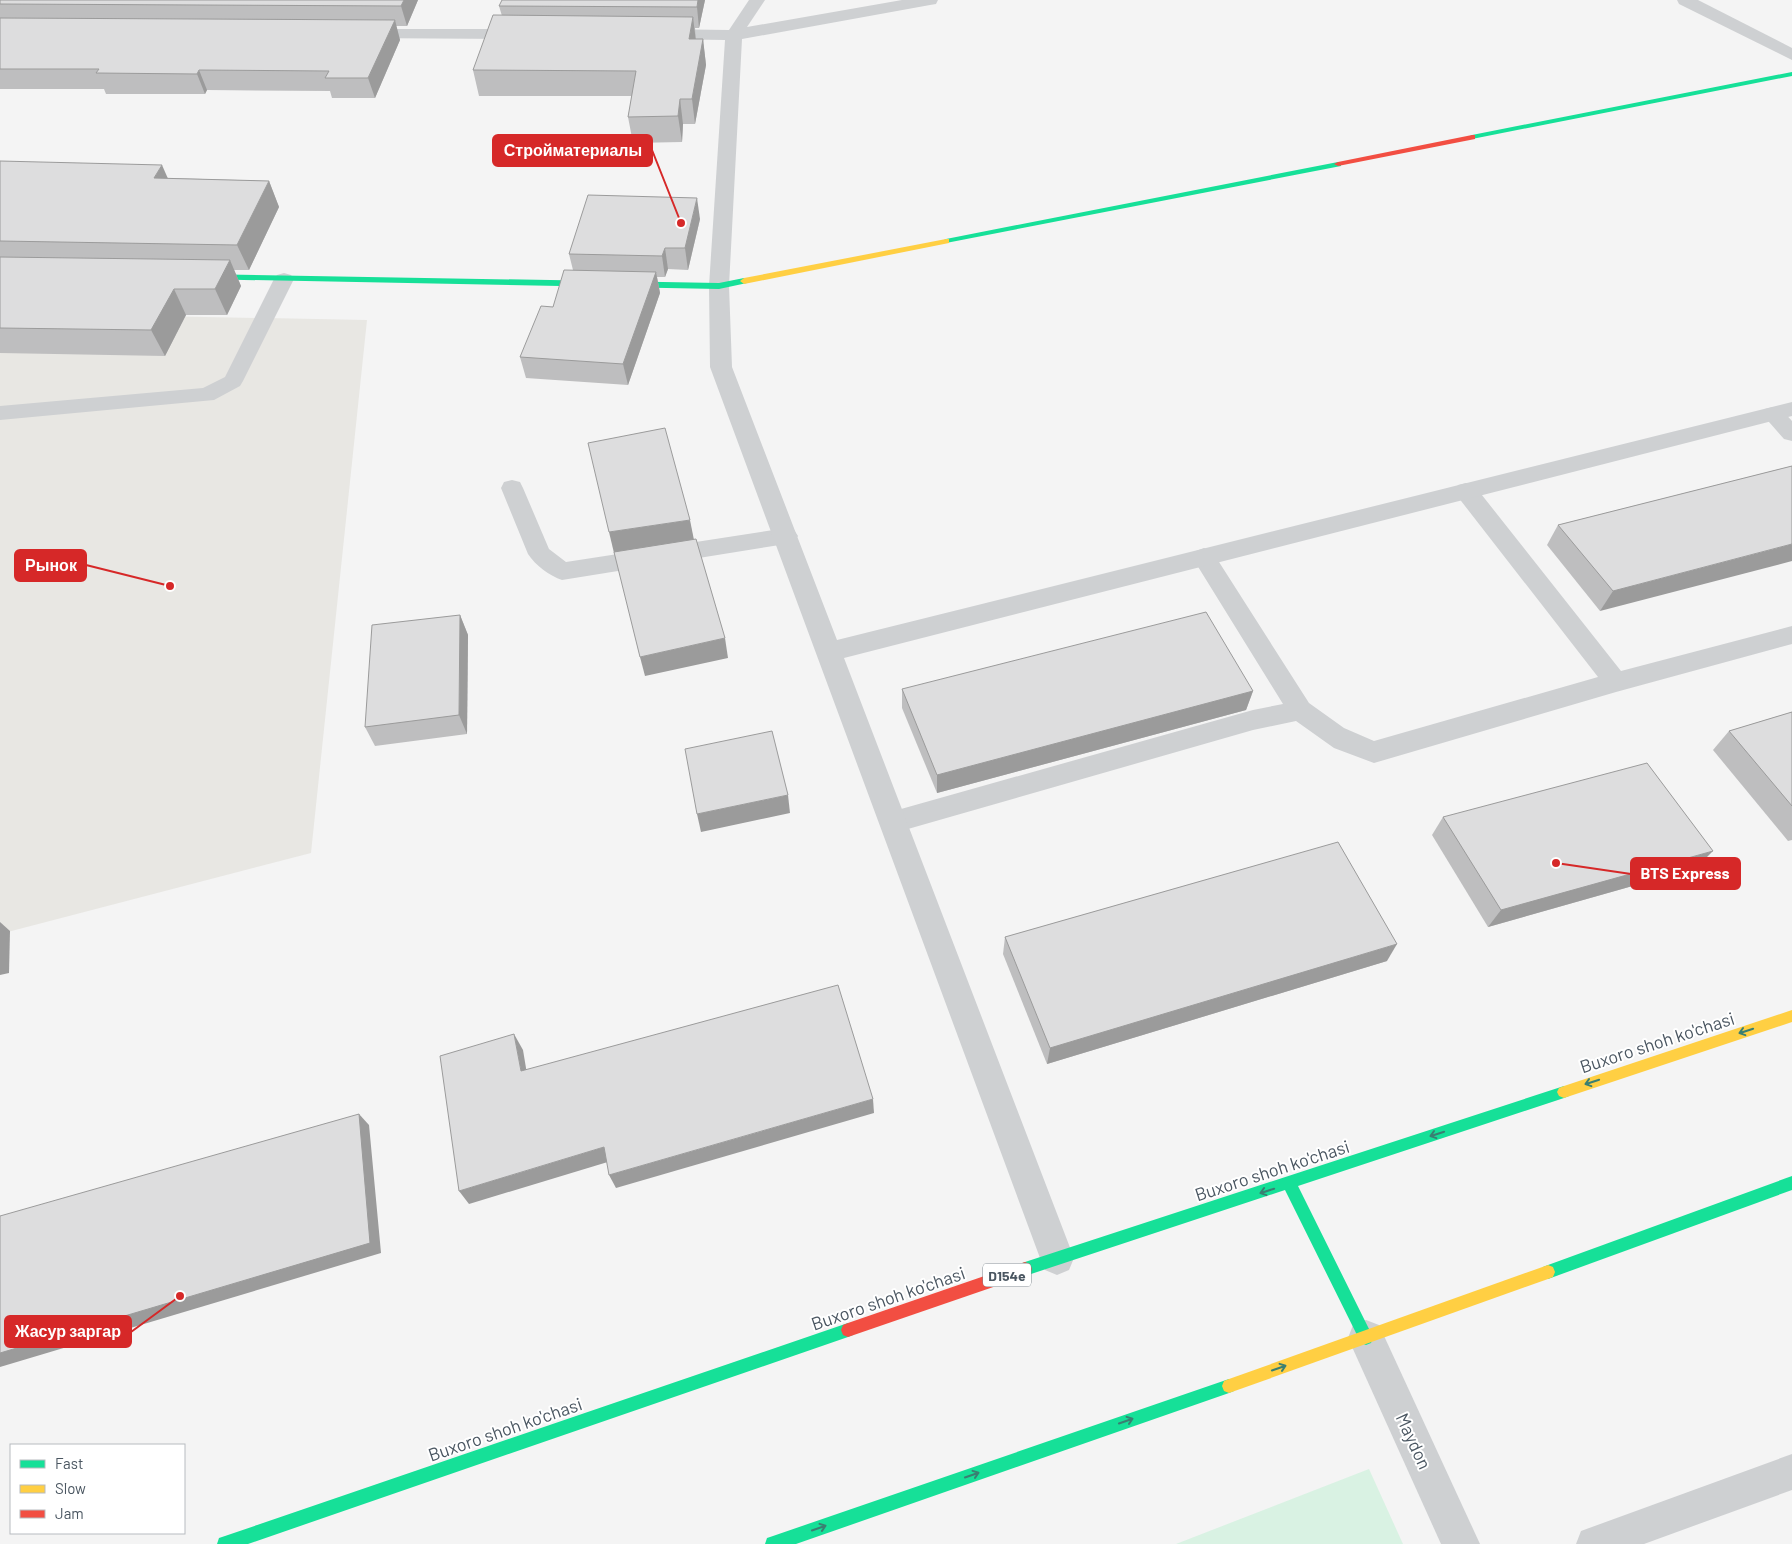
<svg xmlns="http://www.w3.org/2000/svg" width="1792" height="1544" font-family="Barlow,sans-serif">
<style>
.commercial{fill:#e8e7e3}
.green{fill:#d9f2e3}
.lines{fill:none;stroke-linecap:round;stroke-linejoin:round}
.lane{fill:#ced0d2;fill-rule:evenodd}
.street{fill:#ced0d2;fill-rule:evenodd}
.fast{fill:#16e098;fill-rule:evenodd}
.slow{fill:#ffcf43;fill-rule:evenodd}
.jam{fill:#f24e42;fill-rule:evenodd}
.wall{fill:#bebebf}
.shaded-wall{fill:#9b9b9b}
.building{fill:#ddddde;stroke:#9b9b9b}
.oneway{stroke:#3a7f72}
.labels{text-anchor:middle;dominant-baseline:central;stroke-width:4;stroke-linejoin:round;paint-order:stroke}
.shield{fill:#fff;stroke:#808990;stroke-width:1}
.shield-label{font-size:14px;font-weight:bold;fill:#4a5661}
.near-street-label{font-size:18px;fill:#4a5661;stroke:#fff}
.leader{fill:none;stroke:#d62828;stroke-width:2}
.callout-dot{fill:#d62828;stroke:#fff;stroke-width:2}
.callout{fill:#d62828;stroke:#d62828;stroke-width:2}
.callout-label{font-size:16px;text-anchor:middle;font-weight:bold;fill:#fff}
</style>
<rect width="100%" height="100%" fill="#f4f4f4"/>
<path class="commercial" d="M0,313L367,320L311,853L0,934Z"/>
<path class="green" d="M1369,1469L1403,1544H1176Z"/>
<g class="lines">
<g class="lane">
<path d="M284,273L291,275L294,279L243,381L240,386L214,400L0,420V406L203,388L225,377L274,279L277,275Z"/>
<path d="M1773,407L1781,409L1792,421V441L1784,439L1762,414L1765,409Z"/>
<path d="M512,480L520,482L523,488L549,549L566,562L786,528L794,530L798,536L794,542L786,544L562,580C550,576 535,565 528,554L501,488L504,482Z"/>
<path d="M1466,483L1474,485L1621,671L1792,626V644L1616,692L1374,763L1334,748L1296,721L1253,730L894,833L884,830L881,822L884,814L894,811L1253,710L1283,704L1192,557L1196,551L1204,548L1212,551L1309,703L1344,728L1374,741L1598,677L1458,497L1455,491L1458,485Z"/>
<path d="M1792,1454V1490L1644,1544H1576L1581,1531Z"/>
</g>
<g class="street">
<path d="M749,0H765L747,27L902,0H938L936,4L930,5L742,39L729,286L732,367L837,640L1792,402V416L844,658L1074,1258L1069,1270L1057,1275L1045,1270L1040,1258L710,367L709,286L725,40L657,39L651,38L648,34L651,30L657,29L729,30Z"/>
<path d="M1677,0H1698L1792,48V60L1679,4Z"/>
<path d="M362,29H524L530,30L533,34L530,38L524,39L356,38L353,34L356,30Z"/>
<path d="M1366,1320L1379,1325L1480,1544H1441L1348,1338L1353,1325Z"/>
</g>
<g class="fast">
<path d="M1792,72V76L1472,139L1468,137L1472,135Z"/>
<path d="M1338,162H1341V166L946,243L942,241L946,239Z"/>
<path d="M199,274L719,283L744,278L748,281L747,283L719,289L196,279V275Z"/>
<path d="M1564,1086L1569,1088L1571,1092L1569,1096L1564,1098L1298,1186L1371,1333L1373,1338L1371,1343L1366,1345L1361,1343L1285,1190L1025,1276L1020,1274L1018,1269L1020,1264L1025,1262Z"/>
<path d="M1792,1176V1190L1548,1279L1543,1277L1541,1272L1543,1267L1548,1265Z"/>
<path d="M848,1323L853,1325L855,1330L853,1335L848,1337L248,1544H217L219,1538L225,1536Z"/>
<path d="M1229,1379L1234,1381L1236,1386L1234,1391L1229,1393L796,1544H765L767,1538L773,1536Z"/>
</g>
<g class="slow">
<path d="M946,239H949V243L744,284L740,281L744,278Z"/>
<path d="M1792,1010V1022L1564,1098L1559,1096L1557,1092L1559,1088L1564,1086Z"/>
<path d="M1548,1265L1553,1267L1555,1272L1553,1277L1548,1279L1229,1393L1224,1391L1222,1386L1224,1381L1229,1379Z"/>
</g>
<g class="jam">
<path d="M1472,135H1475V139L1338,166L1334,164L1338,162Z"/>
<path d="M1025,1262L1030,1264L1032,1269L1030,1274L1025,1276L848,1337L843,1335L841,1330L843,1325L848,1323Z"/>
</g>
</g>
<g class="wall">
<path d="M0,0H418L407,26H396L400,40L375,98H332L330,91L207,90L205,94H106L104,89H0Z"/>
<path d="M705,0L699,28H695L696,39H703L706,65L695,124H683L682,142L633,143L628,117L632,96H479L473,70L502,16L499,6Z"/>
<path d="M0,161L168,178L269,181L279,207L249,270H234L241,286L227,315H186L165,356L0,353Z"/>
<path d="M700,219L688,270L668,269L665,277H657L660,293L628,385L526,378L520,357L553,307L573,270L569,254Z"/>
<path d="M1792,466L1600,611L1547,545L1558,525Z"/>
<path d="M460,615L468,635L467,734L375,746L365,727Z"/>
<path d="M902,689L1253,691L1246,710L937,793L902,708Z"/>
<path d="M1792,712V840L1788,841L1713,750L1729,731Z"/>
<path d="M1443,817L1696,868L1488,927L1432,835Z"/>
<path d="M1005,937L1387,961L1047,1064L1003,954Z"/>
</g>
<g class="shaded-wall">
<path d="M404,0H418L407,26L401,6Z"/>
<path d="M698,0H705L699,28L697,7Z"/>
<path d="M693,17L696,42L689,39Z"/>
<path d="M395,20L400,40L375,98L368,78Z"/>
<path d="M703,39L706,65L695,124L692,99Z"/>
<path d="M199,70L207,90L205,94L197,74Z"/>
<path d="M680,99L683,124L682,142L678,116Z"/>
<path d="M162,165L173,190L154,178Z"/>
<path d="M269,181L279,207L249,270L237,245Z"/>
<path d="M697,198L700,219L688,270L685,248Z"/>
<path d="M665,248L668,269L665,277L662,256Z"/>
<path d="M230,260L241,286L227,315L215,289Z"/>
<path d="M656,272L660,293L628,385L623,364Z"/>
<path d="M174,289L186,315L165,356L151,330Z"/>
<path d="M690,520L694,540L614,553L609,532Z"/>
<path d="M1792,544V561L1600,611L1613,591Z"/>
<path d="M460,615L468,635L467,734L459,715Z"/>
<path d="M725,638L728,658L645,676L640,657Z"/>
<path d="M1253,691L1246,710L937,793V775Z"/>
<path d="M788,795L790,813L701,832L697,814Z"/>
<path d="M1713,851L1696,868L1488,927L1501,910Z"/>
<path d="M0,922L10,931L9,973L0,975Z"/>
<path d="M1397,944L1387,961L1047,1064L1050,1048Z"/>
<path d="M514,1034L523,1050L529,1086L521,1071Z"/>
<path d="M873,1099L874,1113L616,1188L609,1175Z"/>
<path d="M359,1114L369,1125L381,1253L0,1367V1353Z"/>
<path d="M604,1147L611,1161L469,1204L459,1191Z"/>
</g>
<g class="building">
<path d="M0,0H404L401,6L0,4Z"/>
<path d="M502,0H698L697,7L499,6Z"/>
<path d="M493,15L693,17L689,39H703L692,99H680L678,116L628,117L636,71L473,70Z"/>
<path d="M0,18L395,20L368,78H325L329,71L199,70L197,74L96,73L99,69H0Z"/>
<path d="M0,161L162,165L154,178L269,181L237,245L0,241Z"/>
<path d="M588,195L697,198L685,248H665L662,256L569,254Z"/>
<path d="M0,257L230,260L215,289H174L151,330L0,328Z"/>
<path d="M564,270L656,272L623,364L520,357L541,306L553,307Z"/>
<path d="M665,428L690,520L609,532L588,443Z"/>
<path d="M1792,466V544L1613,591L1558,525Z"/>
<path d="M696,539L725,638L640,657L614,552Z"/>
<path d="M1206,612L1253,691L937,775L902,689Z"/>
<path d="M460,615L459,715L365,727L372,625Z"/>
<path d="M1792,712V806L1729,731Z"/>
<path d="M772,731L788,795L697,814L685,749Z"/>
<path d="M1647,763L1713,851L1501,910L1443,817Z"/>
<path d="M1338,842L1397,944L1050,1048L1005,937Z"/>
<path d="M838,985L873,1099L609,1175L604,1147L459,1191L440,1056L514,1034L521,1071Z"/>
<path d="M359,1114L370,1243L0,1353V1216Z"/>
</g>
<defs><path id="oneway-shaft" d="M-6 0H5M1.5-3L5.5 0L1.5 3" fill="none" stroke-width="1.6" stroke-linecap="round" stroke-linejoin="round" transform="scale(1.25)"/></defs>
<g class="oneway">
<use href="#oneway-shaft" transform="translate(1746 1031) rotate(162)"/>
<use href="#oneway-shaft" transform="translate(1592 1082) rotate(162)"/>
<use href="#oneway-shaft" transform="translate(1437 1134) rotate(162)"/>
<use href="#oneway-shaft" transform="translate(1267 1191) rotate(162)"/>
<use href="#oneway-shaft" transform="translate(1279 1368) rotate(-19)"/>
<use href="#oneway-shaft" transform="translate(1126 1421) rotate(-19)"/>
<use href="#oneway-shaft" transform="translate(972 1475) rotate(-19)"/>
<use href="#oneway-shaft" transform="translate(819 1528) rotate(-19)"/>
</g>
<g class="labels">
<rect class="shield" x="983" y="1263.5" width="48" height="23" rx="4"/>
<g class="shield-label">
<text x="1007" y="1275">D154e</text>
</g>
<g class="near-street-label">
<text transform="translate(1657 1042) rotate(-18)">Buxoro shoh ko'chasi</text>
<text transform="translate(1272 1170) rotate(-18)">Buxoro shoh ko'chasi</text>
<text transform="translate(888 1298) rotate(-19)">Buxoro shoh ko'chasi</text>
<text transform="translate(505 1429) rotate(-19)">Buxoro shoh ko'chasi</text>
<text transform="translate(1414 1441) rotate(65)">Maydon</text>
</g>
</g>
<path class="leader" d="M681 223L652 150M170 586L86 565M1556 863L1631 874M180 1296L131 1332"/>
<g class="callout-dot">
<circle cx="681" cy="223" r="5"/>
<circle cx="170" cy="586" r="5"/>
<circle cx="1556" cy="863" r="5"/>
<circle cx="180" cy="1296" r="5"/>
</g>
<g class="callout">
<rect x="493" y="135" width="159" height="31" rx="5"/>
<rect x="15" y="550" width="71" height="31" rx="5"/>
<rect x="1631" y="858" width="109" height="31" rx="5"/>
<rect x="5" y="1316" width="126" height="31" rx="5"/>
</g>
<g class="callout-label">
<text x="573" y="156">Стройматериалы</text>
<text x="51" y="571">Рынок</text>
<text x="1685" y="879">BTS Express</text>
<text x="68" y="1337">Жасур заргар</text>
</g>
<rect x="10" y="1444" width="175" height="90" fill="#ffffff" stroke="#b7bbc0"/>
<rect x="20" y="1460" width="25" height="8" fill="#16e098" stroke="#b7bbc0"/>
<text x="55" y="1469" font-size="15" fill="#4a5661">Fast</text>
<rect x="20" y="1485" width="25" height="8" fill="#ffcf43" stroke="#b7bbc0"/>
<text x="55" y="1494" font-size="15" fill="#4a5661">Slow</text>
<rect x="20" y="1510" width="25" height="8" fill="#f24e42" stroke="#b7bbc0"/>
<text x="55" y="1519" font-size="15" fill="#4a5661">Jam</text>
</svg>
